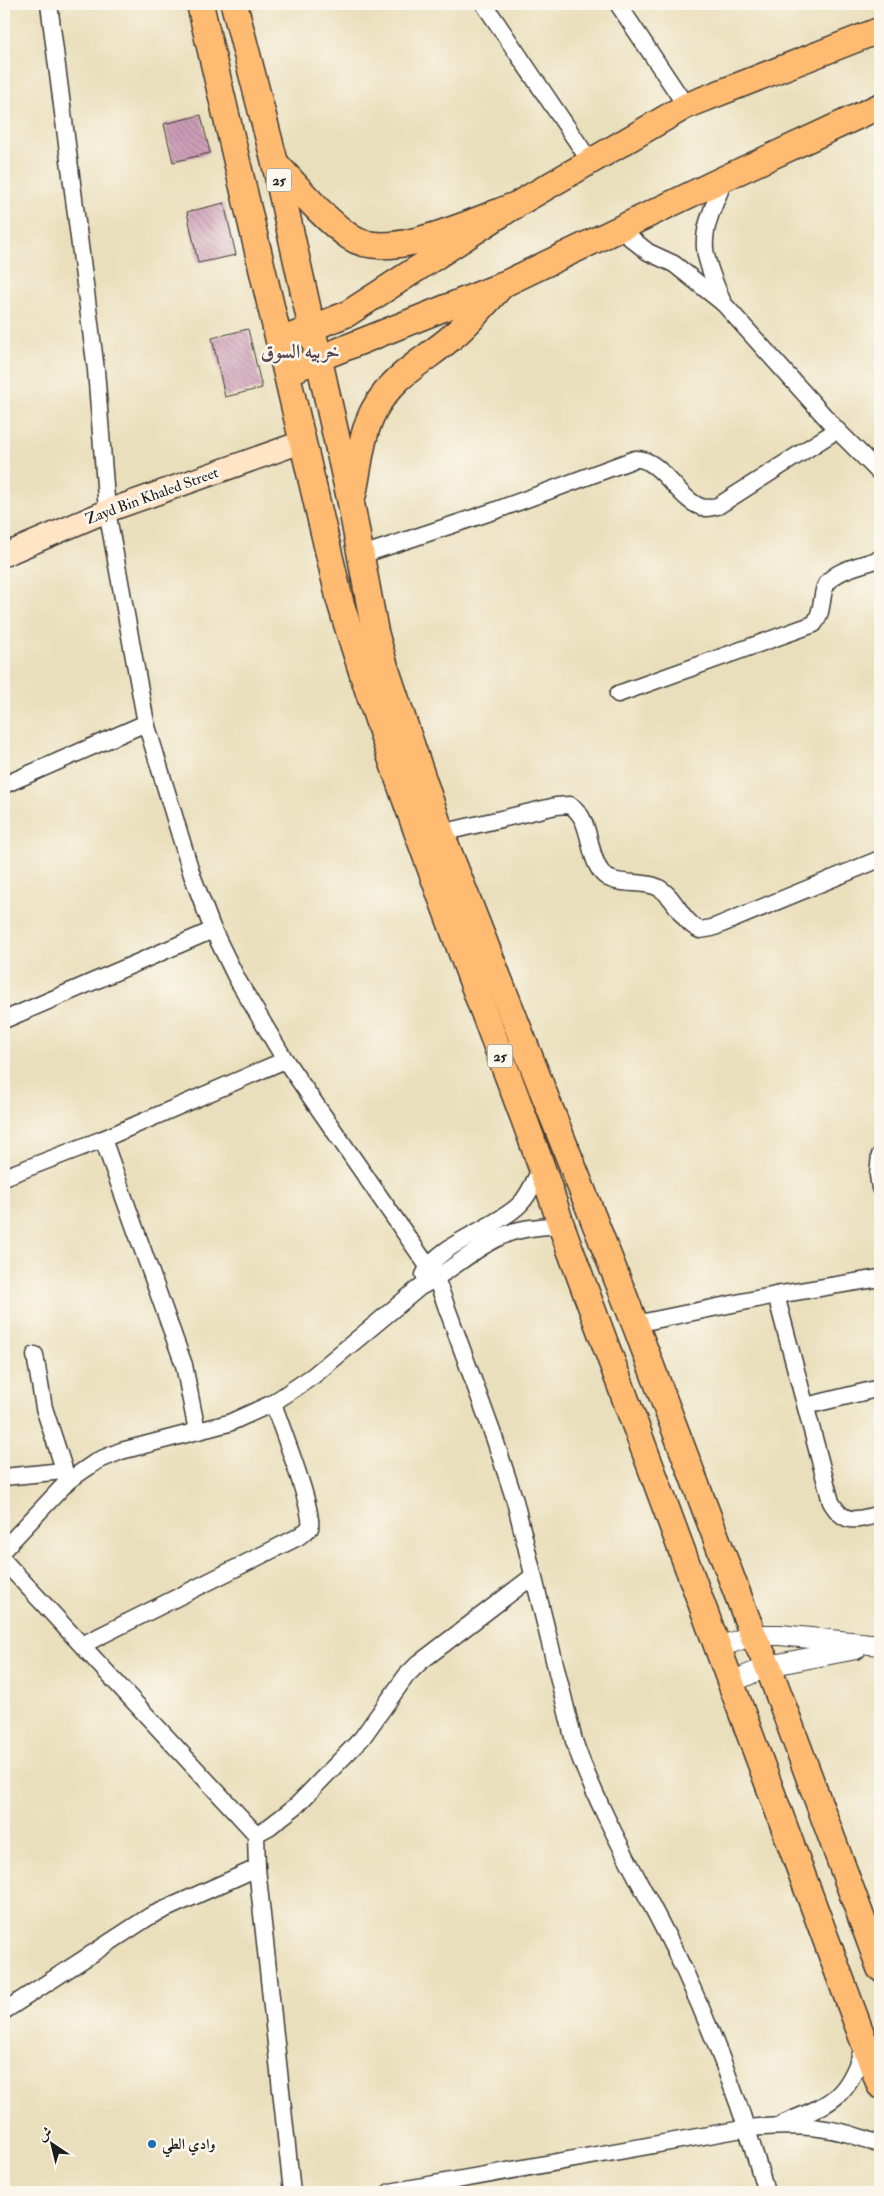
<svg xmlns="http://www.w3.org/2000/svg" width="884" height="2196" font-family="'IM FELL Double Pica',Amiri,serif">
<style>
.building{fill:url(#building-back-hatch)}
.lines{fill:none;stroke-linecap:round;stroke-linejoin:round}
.minor-casing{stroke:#3b3934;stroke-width:19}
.tertiary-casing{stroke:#3b3934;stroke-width:22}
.secondary-casing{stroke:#3b3934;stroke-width:25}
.primary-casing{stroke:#3b3934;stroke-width:28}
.trunk-casing{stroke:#3b3934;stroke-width:29}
.minor{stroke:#fff;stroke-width:16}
.tertiary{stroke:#fff;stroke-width:20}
.secondary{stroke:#ffe4c6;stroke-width:22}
.primary{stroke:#ffbb71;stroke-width:25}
.trunk{stroke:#ffbb71;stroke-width:26}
.poi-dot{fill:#1f6fb2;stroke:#fbf7ec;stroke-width:2}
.labels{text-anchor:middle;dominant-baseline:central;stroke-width:5;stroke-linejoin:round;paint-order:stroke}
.shield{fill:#fbf7ec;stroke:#5f5e5a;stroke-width:1}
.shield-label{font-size:14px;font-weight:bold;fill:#1c1c1c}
.street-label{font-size:15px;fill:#1c1c1c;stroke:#fbf7ec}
.poi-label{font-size:15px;font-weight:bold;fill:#1c1c1c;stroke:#fbf7ec;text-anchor:start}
.district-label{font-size:20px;font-weight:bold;fill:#5a4952;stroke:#fbf7ec}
</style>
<defs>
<pattern id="building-back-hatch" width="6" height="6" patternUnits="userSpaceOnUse" patternTransform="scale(1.25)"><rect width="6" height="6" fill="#cc9cb6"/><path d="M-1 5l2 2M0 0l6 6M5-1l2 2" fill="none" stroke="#a57e93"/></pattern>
</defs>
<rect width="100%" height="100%" fill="#fbf7ec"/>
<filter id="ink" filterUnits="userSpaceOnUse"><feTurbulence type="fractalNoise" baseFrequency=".02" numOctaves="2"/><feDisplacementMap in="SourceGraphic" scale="10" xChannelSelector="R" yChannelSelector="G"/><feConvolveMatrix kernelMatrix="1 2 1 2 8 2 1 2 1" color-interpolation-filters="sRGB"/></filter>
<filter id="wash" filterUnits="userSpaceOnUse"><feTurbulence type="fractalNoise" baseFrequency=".0096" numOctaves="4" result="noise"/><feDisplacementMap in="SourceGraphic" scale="20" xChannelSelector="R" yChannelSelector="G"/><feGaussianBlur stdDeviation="1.12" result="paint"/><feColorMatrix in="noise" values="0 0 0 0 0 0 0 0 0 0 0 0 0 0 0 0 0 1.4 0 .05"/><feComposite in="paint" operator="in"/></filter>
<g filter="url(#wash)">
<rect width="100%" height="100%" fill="#eadfbc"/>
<g id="blocks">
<g class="building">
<path d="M201,115L210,153L173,162L164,124Z"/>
<path d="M224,203L236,255L198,263L187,212Z"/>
<path d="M248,329L262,388L225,397L212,338Z"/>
</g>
</g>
</g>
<g filter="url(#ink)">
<use href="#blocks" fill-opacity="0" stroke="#3b3934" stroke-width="1"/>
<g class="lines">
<defs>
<g id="minor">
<path d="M49,4L96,370L107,511L146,723L192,875L213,930L237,979L285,1060L436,1278L495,1440L515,1501L574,1741C602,1821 649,1895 685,1972C718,2044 745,2117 766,2192"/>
<path d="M484,4L590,161"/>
<path d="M618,4L686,106"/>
<path d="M618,228L648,252L674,264L723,303L837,430L880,473"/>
<path d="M723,303C717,288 706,264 705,248C703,224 717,200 725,178"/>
<path d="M362,555L494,511L635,459C662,457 680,505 706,508C710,508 715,506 718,506L837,430"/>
<path d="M618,694L814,624C822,614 821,602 824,590C829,570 863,565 880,559"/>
<path d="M4,785L146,723"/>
<path d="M441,833L556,806L570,805C593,820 586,853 602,873C614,887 641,880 657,887C676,896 680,921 700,930L712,928L880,859"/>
<path d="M4,1020L213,930"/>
<path d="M103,1139L184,1365L197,1431"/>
<path d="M880,1155L878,1175L880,1188"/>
<path d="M4,1177L103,1139L285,1060"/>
<path d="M424,1275C435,1245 496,1228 519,1205C530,1195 535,1179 542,1165"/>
<path d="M776,1295L831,1502C845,1526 856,1520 880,1514"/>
<path d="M635,1324L776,1295L880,1278"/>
<path d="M35,1355L44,1408L68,1481"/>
<path d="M806,1406L880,1388"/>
<path d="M4,1477L63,1471"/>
<path d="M4,1549L68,1481L97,1461L121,1451L229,1423L273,1403L313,1376L420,1287C450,1272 476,1246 507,1234C524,1227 543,1227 561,1225"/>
<path d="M4,1561L256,1834L257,1868L292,2192"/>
<path d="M82,1645L298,1537L310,1528C314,1509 281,1427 273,1403"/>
<path d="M256,1834L269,1827L296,1806L362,1738L406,1676L419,1663L533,1576"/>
<path d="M4,2011L150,1916L257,1868"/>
<path d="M784,2123C832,2103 849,2098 864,2044"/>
<path d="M390,2192L748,2128C798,2124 834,2125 880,2145"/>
</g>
<g id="tertiary">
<path d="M717,1648L753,1635H780L880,1645"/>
<path d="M730,1683L768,1666L856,1649"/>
</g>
<path id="secondary" d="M4,555L107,511L302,442"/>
<g id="primary">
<path d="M279,341L347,314L514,206L686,106L880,30"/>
<path d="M287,373L320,358L502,285L725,178L880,106"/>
</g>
<g id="trunk">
<path d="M200,4L340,601C382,741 434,878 485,1015C511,1085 539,1154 561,1225L880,2085"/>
<path d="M234,4L275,163L351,503L375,632L385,667L441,833L635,1324L753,1635L768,1666L880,1968"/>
<path d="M276,164C299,189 322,217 350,237C388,263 474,221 514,206"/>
<path d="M353,494C359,467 361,434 374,410C394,374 423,362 452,337C470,322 486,302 502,285"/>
</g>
</defs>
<use href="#minor" class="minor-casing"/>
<use href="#tertiary" class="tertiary-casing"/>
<use href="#secondary" class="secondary-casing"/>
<use href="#primary" class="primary-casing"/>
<use href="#trunk" class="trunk-casing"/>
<use href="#minor" class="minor"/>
<use href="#tertiary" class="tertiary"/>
<use href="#secondary" class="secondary"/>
<use href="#primary" class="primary"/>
<use href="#trunk" class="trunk"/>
</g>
</g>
<circle class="poi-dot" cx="152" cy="2144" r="5"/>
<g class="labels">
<g class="shield">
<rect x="266.5" y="168.5" width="25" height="23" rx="4"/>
<rect x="487.5" y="1044.5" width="25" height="23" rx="4"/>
</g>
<g class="shield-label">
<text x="279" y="180">25</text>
<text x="500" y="1056">25</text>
</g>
<g class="street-label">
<text transform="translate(152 496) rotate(-20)">Zayd Bin Khaled Street</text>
</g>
<g class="poi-label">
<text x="162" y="2144">وادي الطي</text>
</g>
<g class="district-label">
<text x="300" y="351">خربیه السوق</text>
</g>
</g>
<rect width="884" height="2196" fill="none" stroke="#fbf7ec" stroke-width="20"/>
<g transform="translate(52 2144) rotate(325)" stroke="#fbf7ec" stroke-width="4" paint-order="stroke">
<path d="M0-4L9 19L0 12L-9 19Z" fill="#1c1c1c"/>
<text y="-8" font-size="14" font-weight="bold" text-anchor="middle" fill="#1c1c1c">ش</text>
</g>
</svg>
